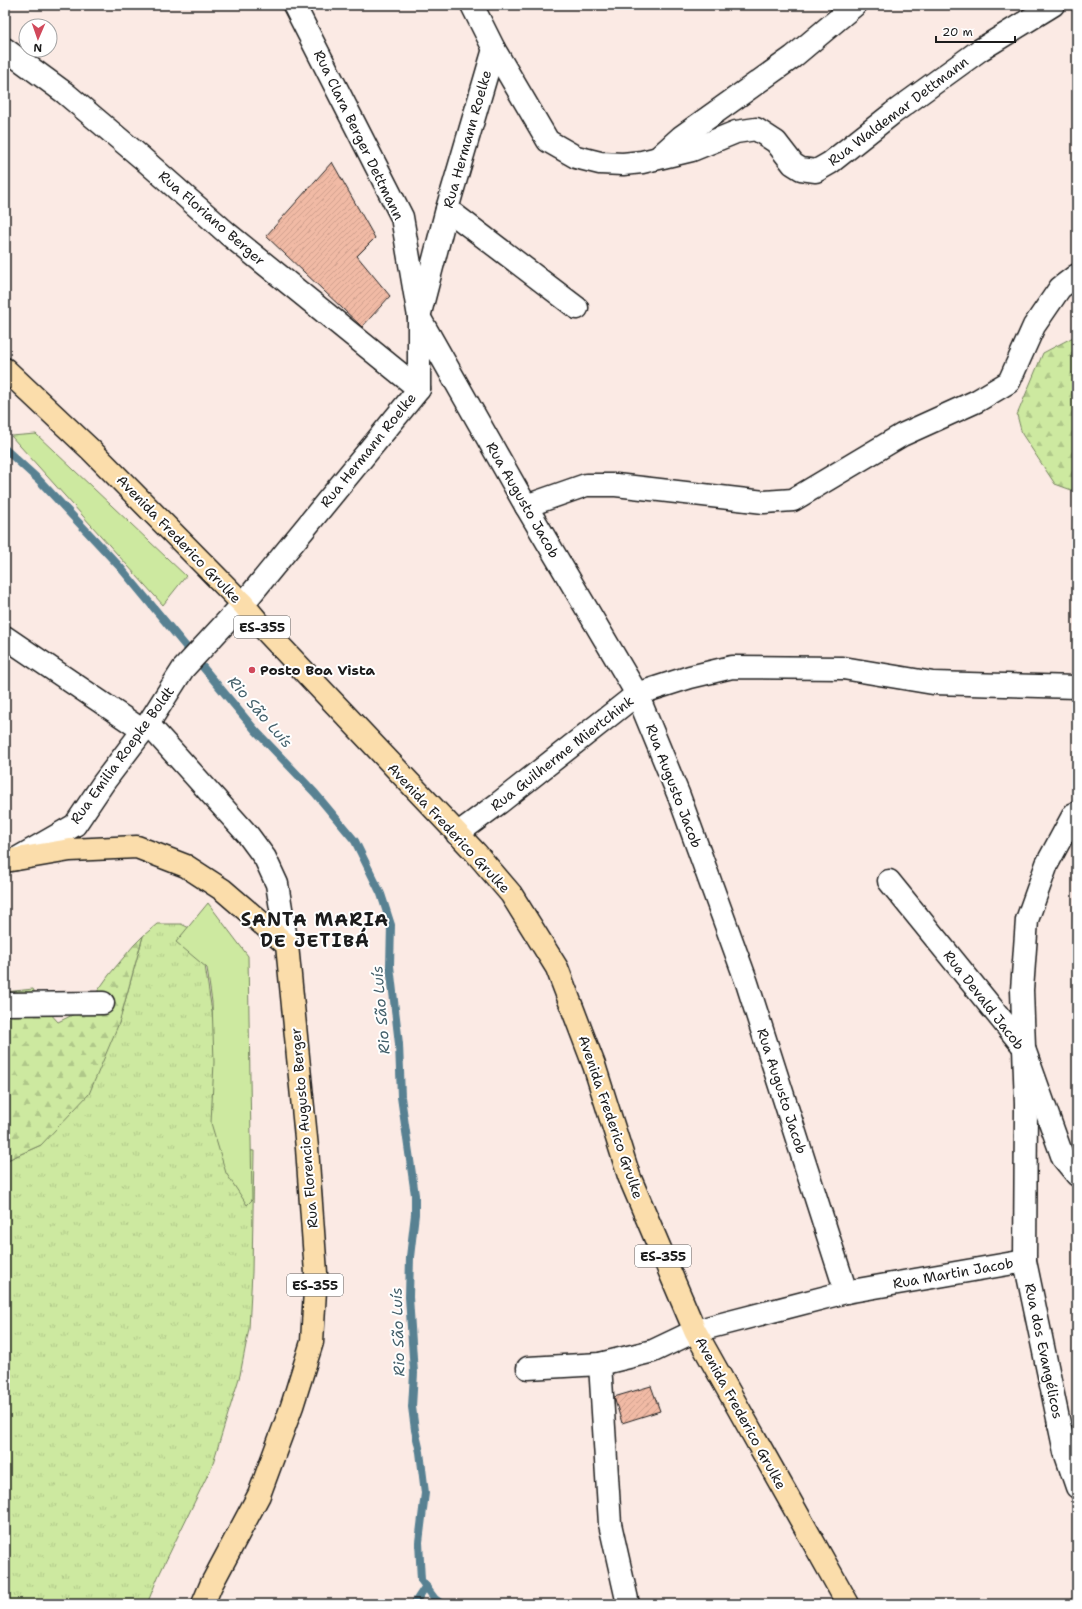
<svg xmlns="http://www.w3.org/2000/svg" width="1082" height="1609" font-family="'Shantell Sans',sans-serif">
<style>
.grass{fill:url(#grass-tufts);stroke:#74825e}
.forest{fill:url(#forest-firs);stroke:#74825e}
.green{fill:#cde9a0;stroke:#74825e}
.lines{fill:none;stroke-linecap:round;stroke-linejoin:round}
.stream{stroke:#588192;stroke-width:8}
.building{fill:url(#building-hatch);stroke:#1c1c1c}
.minor-casing{stroke:#1c1c1c;stroke-width:25}
.primary-casing{stroke:#1c1c1c;stroke-width:25}
.minor{stroke:#fff;stroke-width:22}
.primary{stroke:#fbddab;stroke-width:22}
.poi-dot{fill:#d1495b;stroke:#fff;stroke-width:1.5}
.labels{text-anchor:middle;dominant-baseline:central;stroke-width:4;stroke-linejoin:round;paint-order:stroke}
.shield{fill:#fff;stroke:#606060;stroke-width:1}
.shield-label{font-size:13px;font-weight:bold;fill:#1c1c1c}
.street-label{font-size:14px;fill:#1c1c1c;stroke:#fff}
.poi-label{font-size:14px;font-weight:bold;fill:#1c1c1c;stroke:#fff;text-anchor:start}
.water-label{font-size:15px;font-style:italic;fill:#44606b;stroke:#fff}
.district-label{font-size:18px;font-weight:bold;letter-spacing:1px;fill:#1c1c1c;stroke:#fff}
</style>
<defs>
<pattern id="grass-tufts" width="24" height="20" patternUnits="userSpaceOnUse"><rect width="24" height="20" fill="#cde9a0"/><path d="M3 7l-1-3M5 7V3M7 7l1-3M15 17l-1-3M17 17v-4M19 17l1-3" fill="none" stroke="#afc789"/></pattern>
<pattern id="forest-firs" width="22" height="20" patternUnits="userSpaceOnUse"><rect width="22" height="20" fill="#cde9a0"/><path d="M5 1l3.5 6h-7zM16 11l3.5 6h-7z" fill="#afc789"/></pattern>
<pattern id="building-hatch" width="6" height="6" patternUnits="userSpaceOnUse"><rect width="6" height="6" fill="#f1baa5"/><path d="M-1 1l2-2M0 6l6-6M5 7l2-2" fill="none" stroke="#ce9f8d"/></pattern>
</defs>
<rect width="100%" height="100%" fill="#fbeae4"/>
<filter id="ink" filterUnits="userSpaceOnUse"><feTurbulence type="fractalNoise" baseFrequency=".025" numOctaves="2"/><feDisplacementMap in="SourceGraphic" scale="8" xChannelSelector="R" yChannelSelector="G"/><feConvolveMatrix kernelMatrix="1 2 1 2 8 2 1 2 1" color-interpolation-filters="sRGB"/></filter>
<g filter="url(#ink)">
<path class="grass" d="M157,924H181L200,933L233,1149L254,1151L252,1272L249,1329L240,1375L212,1466L158,1577L147,1604H5V1161L41,1145L119,1023L143,936Z"/>
<g class="forest">
<path d="M1077,335V492L1055,484L1022,434L1017,415L1043,353Z"/>
<path d="M143,936L119,1023L89,1094L41,1145L5,1161V992L33,989L40,1002L58,1022L85,1009L109,975L134,945Z"/>
</g>
<g class="green">
<path d="M36,434L186,576L163,605L11,436Z"/>
<path d="M208,903L248,956L252,1200L247,1205L226,1173L211,1123L214,1062L212,1002L207,968L176,942Z"/>
</g>
<g class="lines">
<g class="stream">
<path d="M5,449L39,480L120,567L255,730L315,793L355,841L381,894L391,925L390,966L399,1044L401,1097L415,1195V1214L410,1257L409,1297L414,1373L412,1407L415,1430L420,1452L425,1493L419,1542L421,1580L435,1599L442,1604"/>
<path d="M414,1604L426,1586"/>
</g>
</g>
<g class="building">
<path d="M332,162L375,238L357,256L390,296L362,327L266,236Z"/>
<path d="M651,1386L660,1411L622,1423L614,1397Z"/>
</g>
<g class="lines">
<defs>
<g id="minor">
<path d="M294,5L402,217L419,317L526,506L637,694L679,796L747,983L846,1292"/>
<path d="M472,5L494,49L548,141L576,157L600,163L623,164L642,162L692,150L736,132L756,129L776,142L793,164L801,169L816,171L830,163L893,113L980,50L1053,5"/>
<path d="M5,49L65,93L142,158L228,234L419,389"/>
<path d="M660,156L681,137L793,57L855,5"/>
<path d="M447,209L577,308"/>
<path d="M526,506L586,485H616L764,502L793,500L902,435L977,401L1009,382L1034,326L1060,288L1077,275"/>
<path d="M5,637L142,730"/>
<path d="M148,724L248,835L265,858L277,884L287,945"/>
<path d="M1077,813L1074,814L1047,864L1027,920L1022,990L1026,1105L1025,1261L1065,1452L1077,1487"/>
<path d="M457,834L499,803L637,694L690,677L732,667L843,668L933,683L1077,687"/>
<path d="M16,859L75,825L104,782L148,724L183,669L243,604L419,389V317L447,209L494,49"/>
<path d="M889,881L1023,1046L1063,1158L1077,1175"/>
<path d="M5,1004L103,1003"/>
<path d="M600,1364L610,1524L628,1604"/>
<path d="M528,1368L600,1364L653,1351L695,1331L846,1292L1025,1261"/>
</g>
<g id="primary">
<path d="M5,369L91,450L243,604L264,629L476,853L511,894L557,968L594,1065L629,1176L695,1331L848,1604"/>
<path d="M5,861L70,850L137,847L186,866L223,890L287,945L307,1148L316,1273L312,1342L292,1406L259,1495L211,1585L203,1604"/>
</g>
</defs>
<use href="#minor" class="minor-casing"/>
<use href="#primary" class="primary-casing"/>
<use href="#minor" class="minor"/>
<use href="#primary" class="primary"/>
</g>
</g>
<circle class="poi-dot" cx="252" cy="670" r="4"/>
<g class="labels">
<g class="shield">
<rect x="234" y="616" width="56" height="22" rx="3"/>
<rect x="635" y="1245" width="56" height="22" rx="3"/>
<rect x="287" y="1274" width="56" height="22" rx="3"/>
</g>
<g class="shield-label">
<text x="262" y="627">ES-355</text>
<text x="663" y="1256">ES-355</text>
<text x="315" y="1285">ES-355</text>
</g>
<g class="street-label">
<text transform="translate(898 111) rotate(-37)">Rua Waldemar Dettmann</text>
<text transform="translate(359 135) rotate(64)">Rua Clara Berger Dettmann</text>
<text transform="translate(467 139) rotate(-74)">Rua Hermann Roelke</text>
<text transform="translate(212 218) rotate(41)">Rua Floriano Berger</text>
<text transform="translate(368 450) rotate(-51)">Rua Hermann Roelke</text>
<text transform="translate(523 500) rotate(60)">Rua Augusto Jacob</text>
<text transform="translate(179 539) rotate(46)">Avenida Frederico Grulke</text>
<text transform="translate(562 753) rotate(-38)">Rua Guilherme Miertchink</text>
<text transform="translate(122 755) rotate(-54)">Rua Emilia Roepke Boldt</text>
<text transform="translate(674 786) rotate(69)">Rua Augusto Jacob</text>
<text transform="translate(449 828) rotate(47)">Avenida Frederico Grulke</text>
<text transform="translate(984 1000) rotate(52)">Rua Devald Jacob</text>
<text transform="translate(782 1091) rotate(72)">Rua Augusto Jacob</text>
<text transform="translate(611 1117) rotate(71)">Avenida Frederico Grulke</text>
<text transform="translate(304 1128) rotate(-95)">Rua Florencio Augusto Berger</text>
<text transform="translate(953 1273) rotate(-10)">Rua Martin Jacob</text>
<text transform="translate(1044 1351) rotate(78)">Rua dos Evangélicos</text>
<text transform="translate(741 1413) rotate(61)">Avenida Frederico Grulke</text>
</g>
<g class="poi-label">
<text x="260" y="670">Posto Boa Vista</text>
</g>
<g class="water-label">
<text transform="translate(260 712) rotate(49)">Rio São Luís</text>
<text transform="translate(381 1010) rotate(-95)">Rio São Luís</text>
<text transform="translate(398 1332) rotate(-92)">Rio São Luís</text>
</g>
<g class="district-label">
<text x="315" y="920">SANTA MARIA<tspan x="315" dy="21">DE JETIBÁ</tspan></text>
</g>
</g>
<rect width="1082" height="1609" fill="none" stroke="#fff" stroke-width="20"/>
<rect x="10" y="10" width="1062" height="1589" fill="none" stroke="#1c1c1c" stroke-width="1.5" filter="url(#ink)"/>
<g transform="translate(38 38) rotate(182)"><circle r="19" fill="#ffffff" stroke="#a4a4a4"/>
<path d="M0-3L7 15L0 10L-7 15Z" fill="#d1495b"/>
<text y="-6" font-size="11" font-weight="bold" text-anchor="middle" fill="#1c1c1c">N</text>
</g>
<path d="M936 36v6h79v-6" fill="none" stroke="#1c1c1c" stroke-width="2"/>
<text x="942" y="36" font-size="12" fill="#1c1c1c" stroke="#ffffff" stroke-width="3" paint-order="stroke">20 m</text>
</svg>
